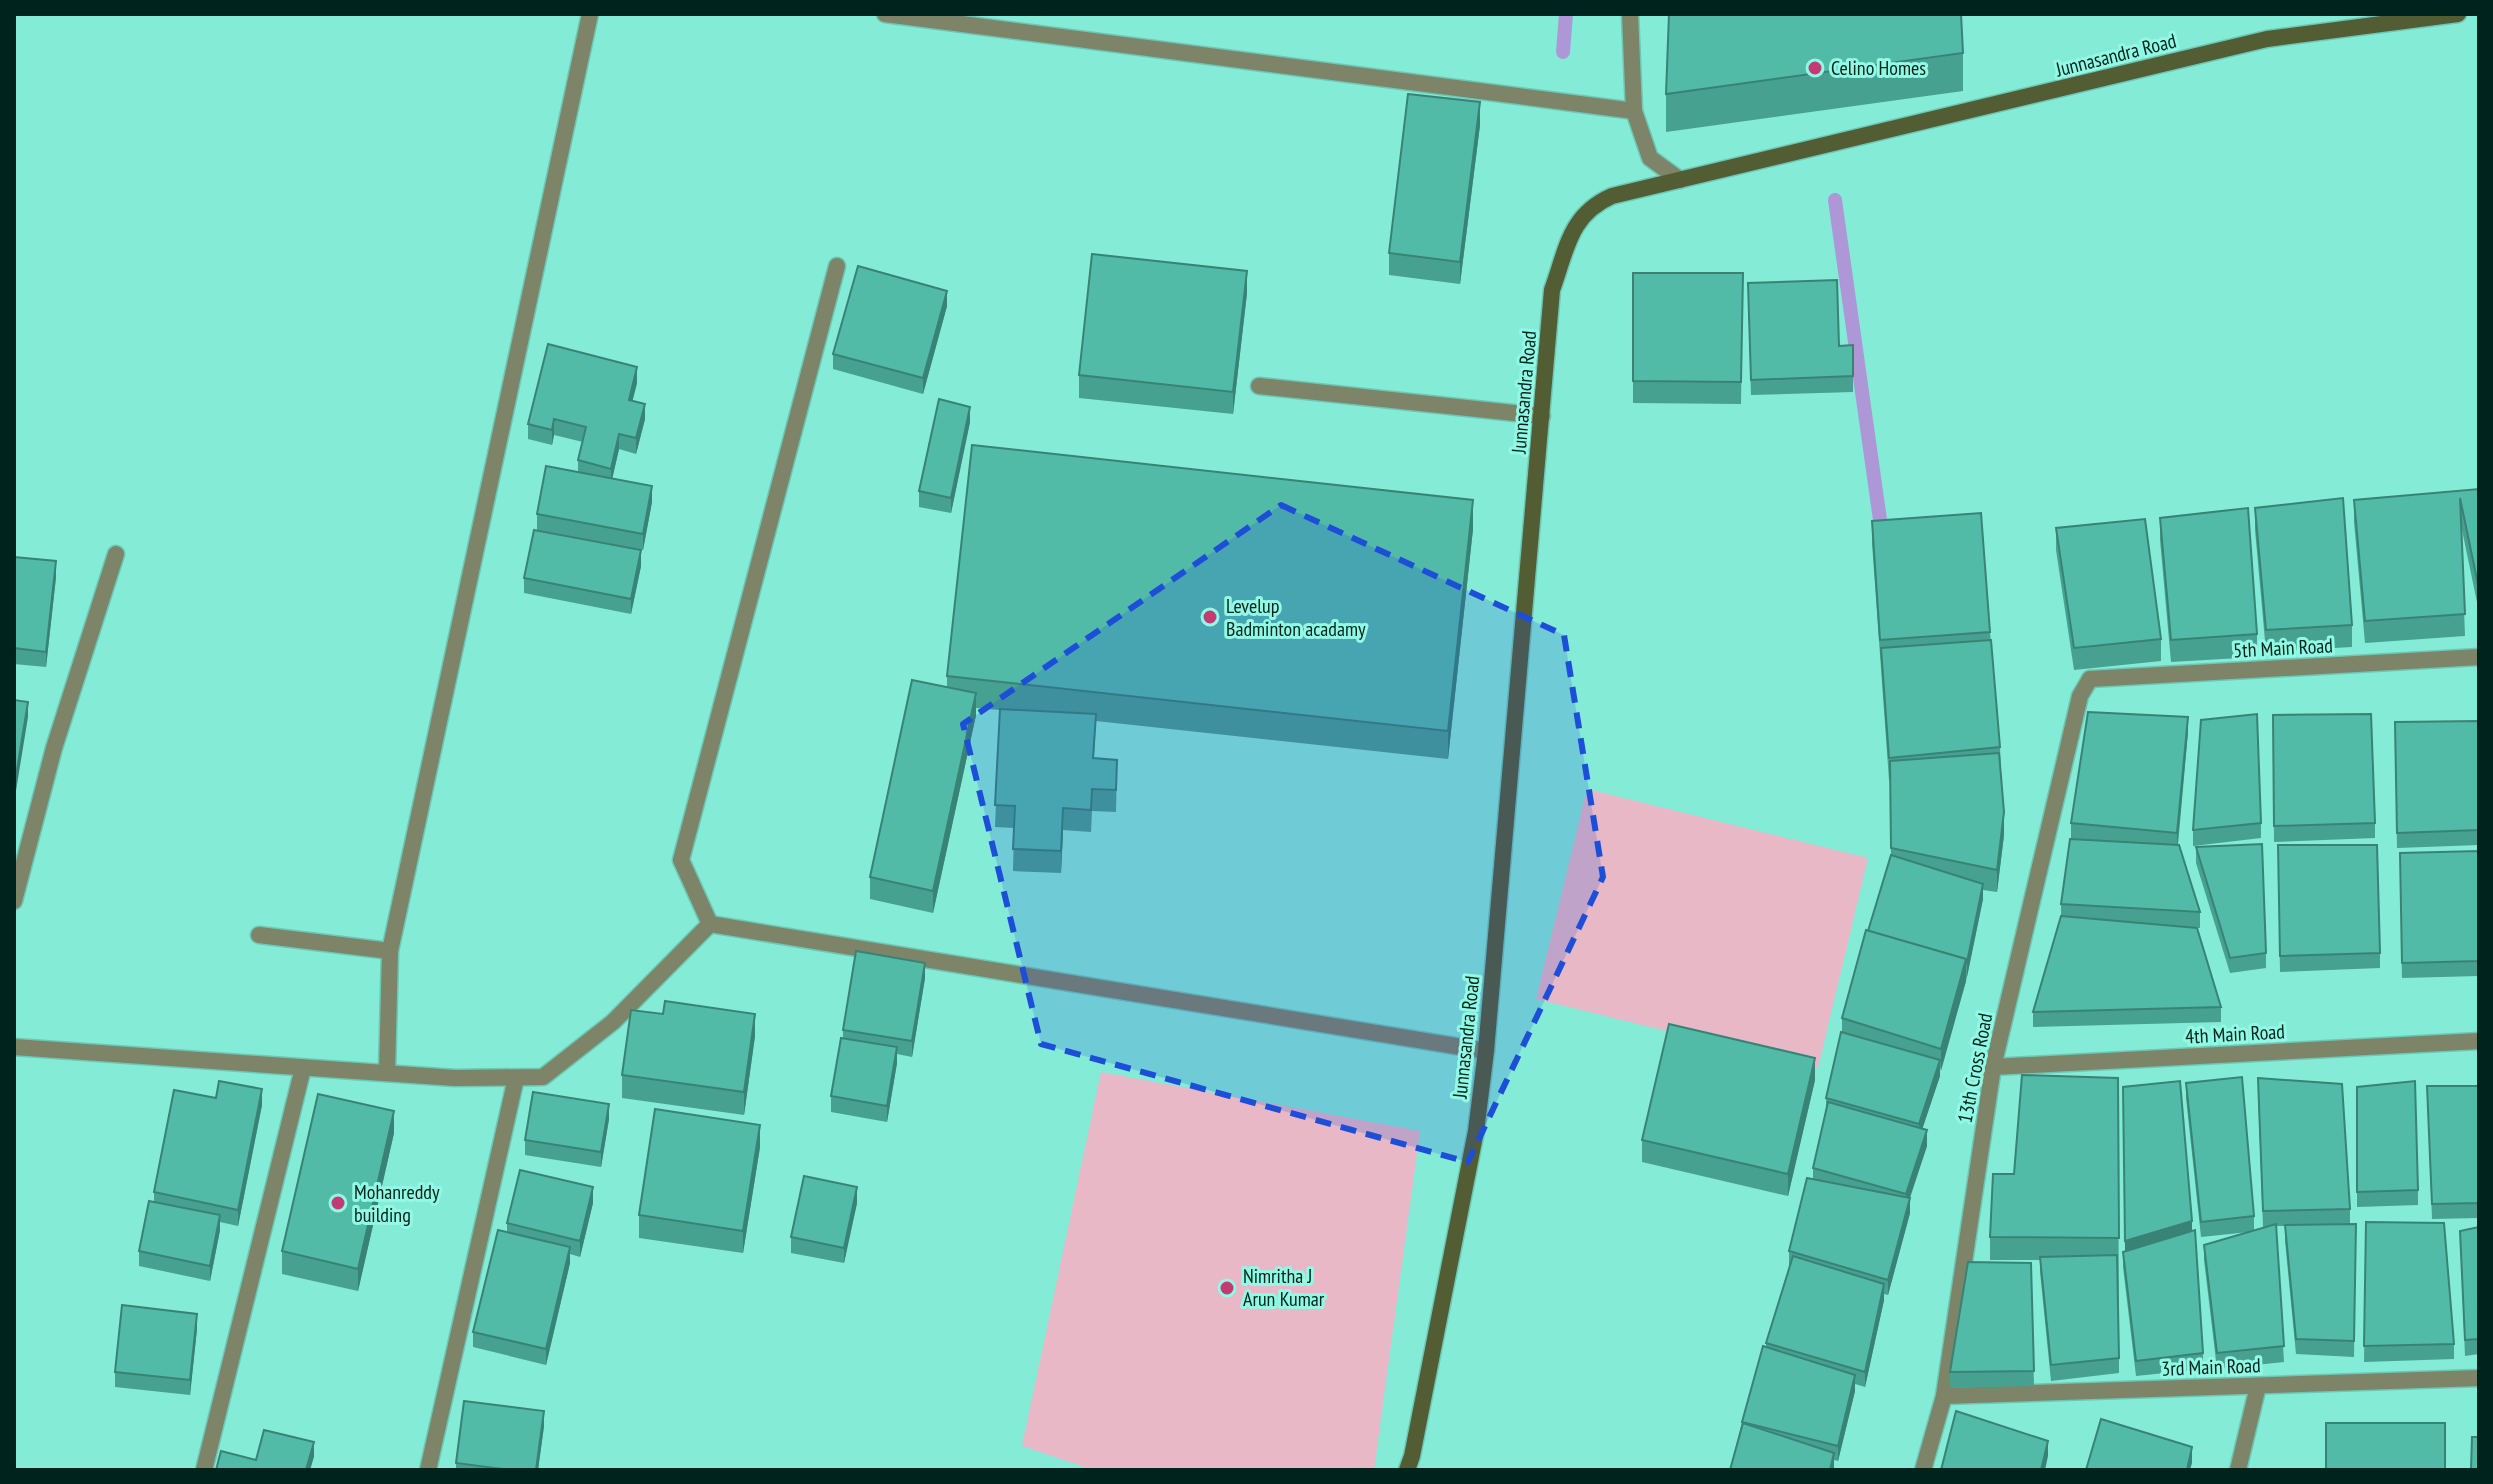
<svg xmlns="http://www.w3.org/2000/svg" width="2493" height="1484" font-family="'PT Sans Narrow',sans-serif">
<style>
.green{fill:#e9b8c6}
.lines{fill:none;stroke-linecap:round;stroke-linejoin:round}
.stream{stroke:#ad97d7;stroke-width:14}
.lane-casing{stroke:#6cc7b6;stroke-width:19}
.street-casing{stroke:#6cc7b6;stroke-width:19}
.secondary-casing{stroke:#6cc7b6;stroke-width:19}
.lane{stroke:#7d8468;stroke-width:16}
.street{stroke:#7d8468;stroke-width:16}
.secondary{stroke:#535d33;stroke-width:16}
.wall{fill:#46a190}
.shaded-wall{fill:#398376}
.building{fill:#51bba8;stroke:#398376;stroke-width:2}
.marked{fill:#1d4ed8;fill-opacity:0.2;stroke:#1d4ed8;stroke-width:6;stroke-dasharray:16 10;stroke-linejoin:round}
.poi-dot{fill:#c43a73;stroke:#91f9e4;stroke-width:3}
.labels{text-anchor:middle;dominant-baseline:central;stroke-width:6;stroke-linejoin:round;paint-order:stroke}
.street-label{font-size:20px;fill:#01231d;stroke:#91f9e4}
.poi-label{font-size:20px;fill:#01231d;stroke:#91f9e4;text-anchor:start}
</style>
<rect width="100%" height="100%" fill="#84ebd7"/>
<g class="green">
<path d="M1587,789L1868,858L1818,1068L1536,999Z"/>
<path d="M1101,1072L1420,1131L1374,1470H1093L1022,1446Z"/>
</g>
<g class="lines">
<g class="stream">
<path d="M1563,52L1566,14"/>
<path d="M1835,200L1882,534"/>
</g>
<defs>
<g id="lane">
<path d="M1259,386L1542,416"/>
<path d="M1923,1470L1944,1396L1993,1067L2080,696L2090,679"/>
</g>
<g id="street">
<path d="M885,14L1634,111"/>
<path d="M1630,14L1634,111L1650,158L1680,180"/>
<path d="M2090,679L2479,657"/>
<path d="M14,901L54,748L116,554"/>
<path d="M710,924L1486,1051"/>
<path d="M710,924L681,860L837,266"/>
<path d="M259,935L390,951"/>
<path d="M14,1047L455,1078L543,1077L613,1022L710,924"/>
<path d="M1993,1067L2479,1041"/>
<path d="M387,1073L390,951L590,14"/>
<path d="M1944,1396L2479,1378"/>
<path d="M204,1470L303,1068"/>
<path d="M428,1470L516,1078"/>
<path d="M2238,1470L2258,1386"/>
</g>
<path id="secondary" d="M1407,1470L1412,1456L1476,1131L1486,1051L1552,290C1567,249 1569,215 1612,196L2267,39L2458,14"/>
</defs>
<use href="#lane" class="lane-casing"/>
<use href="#street" class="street-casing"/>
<use href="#secondary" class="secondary-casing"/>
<use href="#lane" class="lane"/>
<use href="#street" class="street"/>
<use href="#secondary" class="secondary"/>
</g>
<g class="wall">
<path d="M1963,53V91L1666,132V94Z"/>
<path d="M1480,125L1460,284L1389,275V253Z"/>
<path d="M1633,273H1743L1741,404L1633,403Z"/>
<path d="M1247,293L1233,414L1079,398V375Z"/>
<path d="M1748,298L1839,346L1853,345V392L1751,395Z"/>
<path d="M947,306L923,394L833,369V354Z"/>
<path d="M637,383L632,401L645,419L636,454L619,449L612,479L652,502L643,550L537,530V514L578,472V460L583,442L554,435L552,445L528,439V424Z"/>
<path d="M970,422L951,513L919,507V491Z"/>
<path d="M2479,489V612L2461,525L2465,636L2365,643L2354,522V500Z"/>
<path d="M2255,508L2352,625V647L2266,652L2255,530Z"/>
<path d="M2160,518L2257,634V657L2171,662L2160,540Z"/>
<path d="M1872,521L1990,632L2000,747L2004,835L1997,892L1983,890V899L1966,981L1940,1071V1076L1922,1129L1927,1146L1909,1198L1910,1213L1888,1295L1884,1294V1300L1865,1387L1855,1384V1391L1838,1461L1834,1460V1470H1730L1742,1422L1766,1348V1343L1789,1267V1251L1813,1179V1168L1826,1109V1098L1842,1032V1018L1891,855L1890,780H1889L1872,543Z"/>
<path d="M2056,528L2161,639V661L2074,670L2056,550Z"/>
<path d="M1473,529L1448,759L1096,721L1094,758L1117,760L1116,812L1092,811L1091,832L1063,830L1061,873L1013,871L1014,828L995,827L1000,710L976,708V715L933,913L870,899V877L947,687V676Z"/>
<path d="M14,557L56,577L46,667L14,664Z"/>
<path d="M641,566L631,614L524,593V578Z"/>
<path d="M2273,715L2375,823V838L2274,842Z"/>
<path d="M2479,721V845L2397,848L2395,722Z"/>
<path d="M2188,732L2178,845L2200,912V928L2174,926L2221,1007V1022L2033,1027V1012L2061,918V904L2071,838V823Z"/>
<path d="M2261,823V838L2193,846V830Z"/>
<path d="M2278,845L2380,953V968L2280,972Z"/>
<path d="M2196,847L2266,953V968L2230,973L2196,863Z"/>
<path d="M2479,851V976L2402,978L2400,853Z"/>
<path d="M925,978L912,1057L897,1054V1063L887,1122L831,1112V1096L843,1038V1030Z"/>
<path d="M663,1014L755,1036L744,1115L622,1098V1075Z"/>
<path d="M2118,1078L2119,1373L2051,1381L2040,1272V1260H1990V1237L2014,1174Z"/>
<path d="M1815,1080L1788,1196L1642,1162V1140Z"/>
<path d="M2186,1083L2254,1216V1230L2267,1227H2263L2258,1093L2350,1209V1224H2356L2354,1357L2296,1354L2285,1241V1226H2276L2284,1362L2217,1369L2204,1260V1245L2249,1232L2201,1237L2186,1098Z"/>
<path d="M2427,1086H2479V1218L2432,1219Z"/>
<path d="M2123,1087L2192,1231L2203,1353V1369L2136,1376L2123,1267V1252L2125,1251Z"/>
<path d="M2357,1087L2418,1190V1205L2357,1207Z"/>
<path d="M216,1098L262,1105L238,1226L220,1222V1230L210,1281L139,1266V1251L154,1202V1192Z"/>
<path d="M609,1119L601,1167L525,1155V1140Z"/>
<path d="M394,1133L358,1291L282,1274V1251Z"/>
<path d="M760,1147L743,1253L639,1238V1215Z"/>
<path d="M593,1203L580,1257L570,1254V1263L546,1365L473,1347V1332L507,1232V1223Z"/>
<path d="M857,1203L844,1263L791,1253V1237Z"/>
<path d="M2366,1222L2454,1344V1359L2364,1362Z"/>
<path d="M2479,1227V1354L2465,1356L2460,1231Z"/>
<path d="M2031,1263L2034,1386L1950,1388V1372Z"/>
<path d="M197,1329L190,1395L115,1387V1372Z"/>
<path d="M544,1426L538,1470H456V1463Z"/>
</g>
<g class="shaded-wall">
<path d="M1480,102V125L1460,284V262Z"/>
<path d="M1247,271V293L1233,414V392Z"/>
<path d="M947,291V306L923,394V378Z"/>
<path d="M637,367V383L629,415V400Z"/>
<path d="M645,404V419L636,454V438Z"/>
<path d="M970,407V422L951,513V498Z"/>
<path d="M554,419V435L552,445V430Z"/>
<path d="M619,434V449L611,484V469Z"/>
<path d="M652,486V502L643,550V534Z"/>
<path d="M1473,500V529L1448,759V731Z"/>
<path d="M641,550V566L631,614V599Z"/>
<path d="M56,561V577L46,667V652Z"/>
<path d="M976,693V715L933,913V891Z"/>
<path d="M28,702V717L14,803V788Z"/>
<path d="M2188,717V732L2177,849V833Z"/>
<path d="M1063,808V830L1061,873V851Z"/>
<path d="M2004,812V835L1997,892V870Z"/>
<path d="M1983,884V899L1967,977V962Z"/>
<path d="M1966,959V981L1941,1071V1049Z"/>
<path d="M925,963V978L912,1057V1041Z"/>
<path d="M755,1014V1036L744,1115V1092Z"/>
<path d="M897,1047V1063L887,1122V1106Z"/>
<path d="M1815,1058V1080L1788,1196V1174Z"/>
<path d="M1940,1060V1076L1919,1139V1124Z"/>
<path d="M262,1089V1105L238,1226V1210Z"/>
<path d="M609,1104V1119L601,1167V1152Z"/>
<path d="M394,1111V1133L358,1291V1269Z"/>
<path d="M760,1125V1147L743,1253V1231Z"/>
<path d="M1927,1130V1146L1906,1210V1194Z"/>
<path d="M593,1187V1203L580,1257V1241Z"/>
<path d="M857,1187V1203L844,1263V1248Z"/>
<path d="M1910,1198V1213L1888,1295V1280Z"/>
<path d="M220,1215V1230L210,1281V1266Z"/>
<path d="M2192,1221V1236L2125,1256V1241Z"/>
<path d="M570,1247V1263L546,1365V1349Z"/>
<path d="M1884,1284V1300L1865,1387V1372Z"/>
<path d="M197,1314V1329L190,1395V1380Z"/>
<path d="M1855,1375V1391L1838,1461V1446Z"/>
<path d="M544,1411V1426L538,1470H536Z"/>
<path d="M2048,1441V1456L2045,1470H2041Z"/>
<path d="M314,1442V1457L310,1470H306Z"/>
<path d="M2192,1447V1463L2190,1470H2187Z"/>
<path d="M1834,1453V1470H1830Z"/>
</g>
<g class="building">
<path d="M1669,14H1961L1963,53L1666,94Z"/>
<path d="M1408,94L1480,102L1460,262L1389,253Z"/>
<path d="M1092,254L1247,271L1233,392L1079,375Z"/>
<path d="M858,266L947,291L923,378L833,354Z"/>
<path d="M1633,273H1743L1741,382L1633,381Z"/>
<path d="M1837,280L1839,346L1853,345V376L1751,380L1748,283Z"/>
<path d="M548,344L637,367L629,400L645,404L636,438L619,434L611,469L578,460L586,427L554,419L552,430L528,424Z"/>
<path d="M939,399L970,407L951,498L919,491Z"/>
<path d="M972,445L1473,500L1448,731L947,676Z"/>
<path d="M546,466L652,486L643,534L537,514Z"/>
<path d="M2479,489V589L2460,498L2465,614L2365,621L2354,500Z"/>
<path d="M2343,498L2352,625L2266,630L2255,508Z"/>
<path d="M2248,508L2257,634L2171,640L2160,518Z"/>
<path d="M1981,513L1990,632L1880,640L1872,521Z"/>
<path d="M2145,519L2161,639L2074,648L2056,528Z"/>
<path d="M534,530L641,550L631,599L524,578Z"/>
<path d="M14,557L56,561L46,652L14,648Z"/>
<path d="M1991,640L2000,747L1889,758L1881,648Z"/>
<path d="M912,680L976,693L933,891L870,877Z"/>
<path d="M14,700L28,702L14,788Z"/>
<path d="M1000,709L1096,714L1093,758L1117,760L1116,790L1092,789L1091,810L1063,808L1061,851L1013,849L1015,806L995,805Z"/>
<path d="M2088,712L2188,717L2177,833L2071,823Z"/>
<path d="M2257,714L2261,823L2193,830L2201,720Z"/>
<path d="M2371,714L2375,823L2274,826L2273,715Z"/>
<path d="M2479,721V830L2397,833L2395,722Z"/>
<path d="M1999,753L2004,812L1997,870L1891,848L1890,761Z"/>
<path d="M2070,839L2179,845L2200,912L2061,904Z"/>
<path d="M2262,844L2266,953L2230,958L2196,847Z"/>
<path d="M2278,845H2377L2380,953L2280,956Z"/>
<path d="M2479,851V961L2402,963L2400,853Z"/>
<path d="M1891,855L1983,884L1967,962L1966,959L1868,931Z"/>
<path d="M2061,916L2197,928L2221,1007L2033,1012Z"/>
<path d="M1866,930L1966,959L1941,1049L1842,1018Z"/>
<path d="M856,951L925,963L912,1041L843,1030Z"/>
<path d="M665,1001L755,1014L744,1092L622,1075L631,1010L663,1014Z"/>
<path d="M1669,1024L1815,1058L1788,1174L1642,1140Z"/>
<path d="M1841,1032L1940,1060L1919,1124L1826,1098Z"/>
<path d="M841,1038L897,1047L887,1106L831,1096Z"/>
<path d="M2022,1075L2118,1078L2119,1238L1990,1237L1993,1174H2014Z"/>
<path d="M2242,1077L2254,1216L2201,1222L2186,1083Z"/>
<path d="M2258,1078L2342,1084L2350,1209L2263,1211Z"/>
<path d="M219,1081L262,1089L238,1210L154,1192L174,1090L216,1098Z"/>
<path d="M2180,1081L2192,1221L2125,1241L2123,1087Z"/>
<path d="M2415,1081L2418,1190L2357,1192V1087Z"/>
<path d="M2427,1086H2479V1203L2432,1204Z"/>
<path d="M533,1092L609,1104L601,1152L525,1140Z"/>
<path d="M318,1094L394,1111L358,1269L282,1251Z"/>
<path d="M1828,1102L1927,1130L1906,1194L1813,1168Z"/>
<path d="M655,1109L760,1125L743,1231L639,1215Z"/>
<path d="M520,1170L593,1187L580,1241L507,1223Z"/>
<path d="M804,1176L857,1187L844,1248L791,1237Z"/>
<path d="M1807,1178L1910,1198L1888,1280L1789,1251Z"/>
<path d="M149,1201L220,1215L210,1266L139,1251Z"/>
<path d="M2366,1222L2444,1223L2454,1344L2364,1346Z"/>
<path d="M2276,1224L2284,1346L2217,1353L2204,1245Z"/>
<path d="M2356,1224L2354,1341L2296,1339L2285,1225Z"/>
<path d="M2479,1227V1339L2465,1340L2460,1231Z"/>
<path d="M498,1230L570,1247L546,1349L473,1332Z"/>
<path d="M2195,1230L2203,1353L2136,1361L2123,1252Z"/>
<path d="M2117,1255L2119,1358L2051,1365L2040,1257Z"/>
<path d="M1793,1256L1884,1284L1865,1372L1766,1343Z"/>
<path d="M1968,1262L2031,1263L2034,1371L1950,1372Z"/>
<path d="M122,1305L197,1314L190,1380L115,1372Z"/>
<path d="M1763,1346L1855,1375L1838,1446L1742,1422Z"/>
<path d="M464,1401L544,1411L536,1470H510L456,1463Z"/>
<path d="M1956,1411L2048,1441L2041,1470H1941Z"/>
<path d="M2101,1419L2192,1447L2187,1470H2086Z"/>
<path d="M1743,1423L1834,1453L1830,1470H1730Z"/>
<rect x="2326" y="1423" width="119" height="47"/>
<path d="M264,1430L314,1442L306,1470H216L221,1451L256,1460Z"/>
<path d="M2472,1437H2479V1470H2471Z"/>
</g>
<path class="marked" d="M1281,505L1564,635L1603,877L1468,1162L1041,1044L963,724Z"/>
<g class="poi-dot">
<circle cx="1815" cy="68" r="8"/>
<circle cx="1210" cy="617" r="8"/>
<circle cx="338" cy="1203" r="8"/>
<circle cx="1227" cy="1288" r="8"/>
</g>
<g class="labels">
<g class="street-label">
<text transform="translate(2116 55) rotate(-14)">Junnasandra Road</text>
<text transform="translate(1524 392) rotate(-85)">Junnasandra Road</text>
<text transform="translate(2283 648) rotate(-3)">5th Main Road</text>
<text transform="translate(2235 1034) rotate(-3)">4th Main Road</text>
<text transform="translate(1466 1037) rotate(-84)">Junnasandra Road</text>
<text transform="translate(1975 1068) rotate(-79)">13th Cross Road</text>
<text transform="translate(2211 1367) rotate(-2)">3rd Main Road</text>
</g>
<g class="poi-label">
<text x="1831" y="68">Celino Homes</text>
<text x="1226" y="606">Levelup<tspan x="1226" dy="23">Badminton acadamy</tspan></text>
<text x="354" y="1192">Mohanreddy<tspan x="354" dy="23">building</tspan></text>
<text x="1243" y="1276">Nimritha J<tspan x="1243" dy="23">Arun Kumar</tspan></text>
</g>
</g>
<rect width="2493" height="1484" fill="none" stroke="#01231d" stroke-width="32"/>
</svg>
